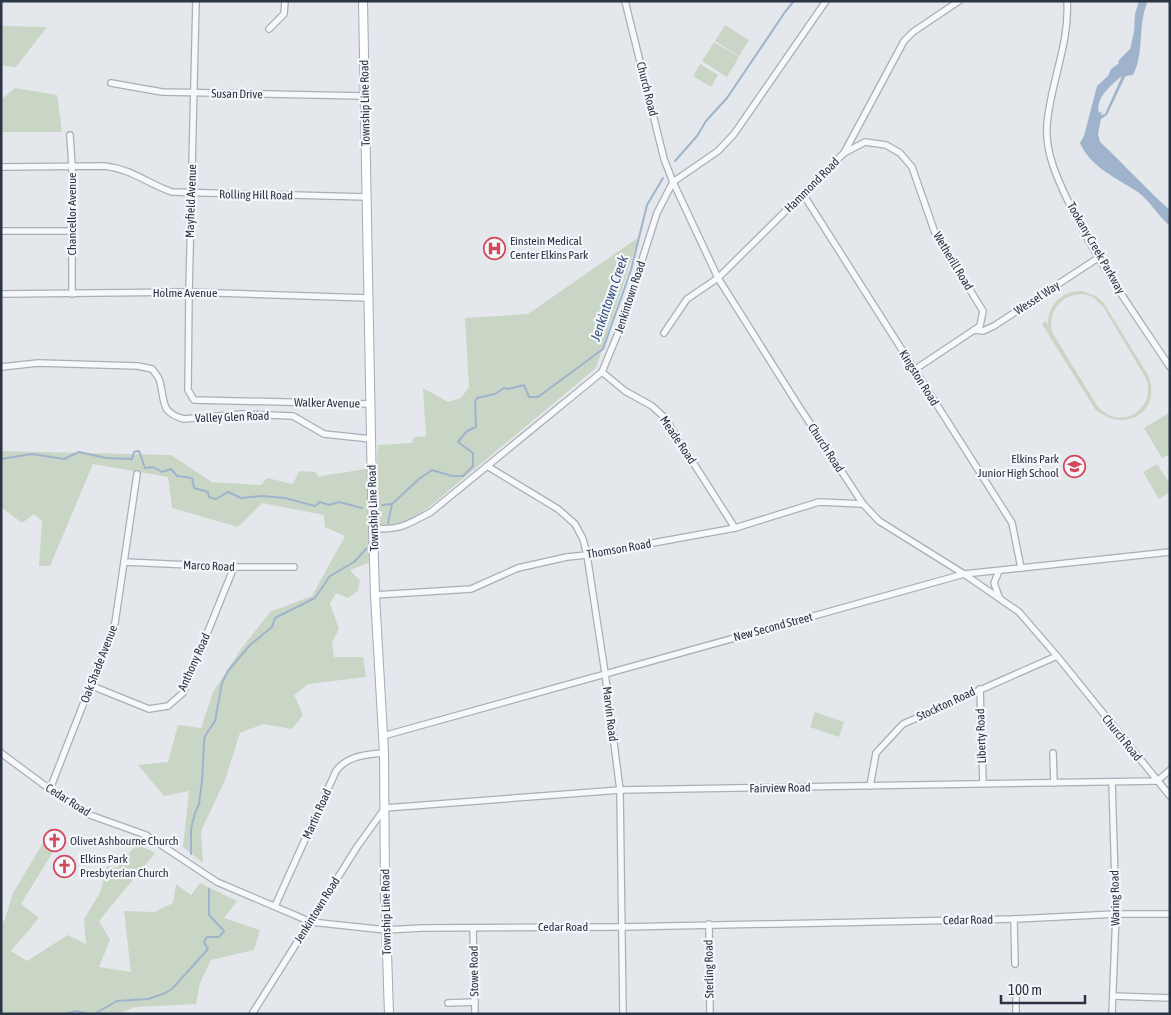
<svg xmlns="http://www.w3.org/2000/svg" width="1171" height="1015" font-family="'Asap Condensed',sans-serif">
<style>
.green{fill:#c9d6c5;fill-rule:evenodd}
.water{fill:#9fb4cc;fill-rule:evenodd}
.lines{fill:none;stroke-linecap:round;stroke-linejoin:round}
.stream{stroke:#9fb4cc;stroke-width:2}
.minor-casing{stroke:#a9aeb7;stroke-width:8}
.major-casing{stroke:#a3abb8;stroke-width:10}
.minor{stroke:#f7f8fa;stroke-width:5.5}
.major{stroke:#fff;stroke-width:8}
.labels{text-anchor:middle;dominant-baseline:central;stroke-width:4.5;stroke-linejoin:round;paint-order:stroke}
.street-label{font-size:12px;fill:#2b3445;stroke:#f4f6f9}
.poi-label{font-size:12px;fill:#2b3445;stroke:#f4f6f9;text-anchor:start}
.water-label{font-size:14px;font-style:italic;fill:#34527a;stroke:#f4f6f9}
</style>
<rect width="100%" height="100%" fill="#e4e7ec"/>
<g class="green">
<path d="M725,25L749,40L739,56L715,41Z"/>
<path d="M1,26L47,27L16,67L1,65Z"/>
<path d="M714,42L739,57L727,77L702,61Z"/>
<path d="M700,64L718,75L711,87L693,76Z"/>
<path d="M15,88L57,95L62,132H1V100Z"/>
<path d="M639,237L596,368L429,507L405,522L382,525L368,563L350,570L360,581L358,591L348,598L336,593L330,604L339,629L332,643L334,657H363L366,677L308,684L294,695L303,715L292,729L263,724L240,733L225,780L201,831L203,863L183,847L189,791L164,796L138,765L168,762L178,725L201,728L213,692L241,649L270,612L312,596L345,536L325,527L324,515L262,503L238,527L172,508L168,477L93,464L50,566H39L42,521L34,514L22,523L1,507V451L171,455L212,482L261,485L267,478L293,484L299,471L316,472L318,477C338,472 357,472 377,466L378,445L412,443L414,437L426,436L423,388L448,402L461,398L469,387L465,318L528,314Z"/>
<path d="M1082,291L1096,296L1103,302L1148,375C1163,411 1125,435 1095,409L1042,324L1045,321L1048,324C1048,304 1062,291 1082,291ZM1084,294L1093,297L1104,308L1147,380C1155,411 1120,431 1098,407L1053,334C1046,313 1061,293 1084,294Z"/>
<path d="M1169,413L1170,454L1162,458L1144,428Z"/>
<path d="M1157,464L1170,484V492L1159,499L1143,472Z"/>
<path d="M815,712L844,722L839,737L810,727Z"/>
<path d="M43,843L54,850L21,904L39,918L11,951L27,961L68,935L86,944L84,919L100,893L107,866L117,868L137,844L155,853L99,921L110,940L99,967L131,972L124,911L155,912L173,903L176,884L191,895L200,883L237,901L224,918L260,930L254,950L211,960L200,983L196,1004L135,1007L119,1014H1V925L5,919L13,893Z"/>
</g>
<path class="water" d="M1139,1H1148C1137,24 1145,53 1133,75L1126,76L1124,79L1107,115L1101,119L1098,134L1100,142C1124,164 1145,188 1170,210V226C1158,216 1150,201 1138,192C1117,178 1091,168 1080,143L1084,136L1097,86L1108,76L1111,69L1119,63L1118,61L1130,49L1134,32L1135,14ZM1122,76L1105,114L1101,115L1102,111L1099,113C1095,98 1111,85 1122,76Z"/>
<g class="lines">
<g class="stream">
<path d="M675,161L697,136L706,121L727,98L785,12L794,1"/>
<path d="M1,459L32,454L64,459L79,452L106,458L132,459L134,452L139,451L145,468L153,467L162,472L171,469L177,476L192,478L194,488L208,492L209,497L216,499L228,492L241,498L262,496L285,498L315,506L320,502L329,505L339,502L362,508"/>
<path d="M382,505L392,504"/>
<path d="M388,523L392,504L419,479L432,470L452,476H463L473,466V453L458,442L467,431L476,427L475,402L477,398L495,394L504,388L508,389L524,385L529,397H538L603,349L631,270L647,205L663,178"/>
<path d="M191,854V829L195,813L199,804L202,781L204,742L205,736L215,721L222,683L228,671L250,645L272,627L275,618L315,598L330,576L354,562L367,548"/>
<path d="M66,1014L75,1011L91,1014"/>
<path d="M94,1014L117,1001L148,999L163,994L172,989L208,949L204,942L207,937H219L224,931L209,915V889"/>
</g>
<defs>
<g id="minor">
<path d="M196,1L189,292L188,390L194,400L370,404"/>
<path d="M625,1L664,159L673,182L718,278L798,405L863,504L879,521L964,574L1019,612L1057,656L1170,796"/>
<path d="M1067,1C1070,43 1050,84 1047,125C1045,152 1057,178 1068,201C1096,260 1134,313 1170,367"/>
<path d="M269,29L284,14L285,1"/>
<path d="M111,83L162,92L364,96"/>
<path d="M70,135L72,166V294"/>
<path d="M844,153L865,142L886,145L900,153L912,167L935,233L983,311L980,326L914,370"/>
<path d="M1,167L105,166C134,170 146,183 172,192L367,197"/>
<path d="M803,194L1012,523L1021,568"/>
<path d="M1,231H72"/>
<path d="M1,294L189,292L368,298"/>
<path d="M974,330L983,331L994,326L1098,258"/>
<path d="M664,333L687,299L718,278L844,153L904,41L913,32L959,1"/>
<path d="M1,367L38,363L138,366L152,369C155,373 159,377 160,382C165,401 160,413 184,419L242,414L293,416L324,434L371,439"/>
<path d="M602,372L625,391L652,406L664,417L735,528"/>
<path d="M487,466L558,509L575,524L583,539L587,555L605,673L620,790L623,1014"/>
<path d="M374,528C400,531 408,524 431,512L602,372L621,326L657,213L673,182L718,151L734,134L826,1"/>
<path d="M124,562L234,567H294"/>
<path d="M999,571L994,583L999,597"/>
<path d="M375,595L471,589L518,568L567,557L587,555L735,528L819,502L863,504"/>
<path d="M92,686L149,709L168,706L183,693L234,567"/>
<path d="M980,689L983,783"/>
<path d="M383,736L964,574L1170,552"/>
<path d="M1,753L55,793L87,814L146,835L217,882L311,922L386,930L422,928L622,927L1014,919L1116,914H1170"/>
<path d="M1053,753L1054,783"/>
<path d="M870,786L876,753L903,724L1057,656"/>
<path d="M50,789L115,623L137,474"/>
<path d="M275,906L336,771C348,755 366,755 384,753"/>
<path d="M1014,919L1015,964"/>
<path d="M709,924L710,1014"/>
<path d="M473,928L475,1014"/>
<path d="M1016,991V1014"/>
<path d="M1113,996L1170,998"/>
<path d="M448,1003L475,1002"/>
<path d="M252,1014L357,847L385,808L620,790L1157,781L1170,770"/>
<path d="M1112,1014L1116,914L1112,782"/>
</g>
<path id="major" d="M363,1L372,491L375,595L384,753L385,892L389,1014"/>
</defs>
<use href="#minor" class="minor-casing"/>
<use href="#major" class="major-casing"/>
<use href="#minor" class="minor"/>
<use href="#major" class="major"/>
</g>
<defs>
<symbol id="hospital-ring" viewBox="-11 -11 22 22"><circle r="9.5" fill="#f4f6f9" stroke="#d1495b" stroke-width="1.5"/><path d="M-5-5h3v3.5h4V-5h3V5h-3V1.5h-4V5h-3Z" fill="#d1495b"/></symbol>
<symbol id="school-ring" viewBox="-11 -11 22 22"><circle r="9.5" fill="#f4f6f9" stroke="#d1495b" stroke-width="1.5"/><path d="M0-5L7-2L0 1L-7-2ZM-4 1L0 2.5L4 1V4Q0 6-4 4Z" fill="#d1495b"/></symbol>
<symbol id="church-ring" viewBox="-11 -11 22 22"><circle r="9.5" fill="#f4f6f9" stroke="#d1495b" stroke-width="1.5"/><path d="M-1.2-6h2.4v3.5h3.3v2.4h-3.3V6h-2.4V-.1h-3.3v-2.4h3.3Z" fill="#d1495b"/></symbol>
</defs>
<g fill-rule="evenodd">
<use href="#hospital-ring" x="482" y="236" width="25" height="25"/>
<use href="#school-ring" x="1062" y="454" width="25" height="25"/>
<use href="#church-ring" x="42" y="828" width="25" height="25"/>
<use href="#church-ring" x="52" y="854" width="25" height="25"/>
</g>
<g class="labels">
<g class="street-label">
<text transform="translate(647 89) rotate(76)">Church Road</text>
<text transform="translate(237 94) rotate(1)">Susan Drive</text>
<text transform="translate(365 103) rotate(-91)">Township Line Road</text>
<text transform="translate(812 185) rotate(-45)">Hammond Road</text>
<text transform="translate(256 195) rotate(1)">Rolling Hill Road</text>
<text transform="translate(191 201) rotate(-88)">Mayfield Avenue</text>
<text transform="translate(72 214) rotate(-90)">Chancellor Avenue</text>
<text transform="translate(1096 248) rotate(60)">Tookany Creek Parkway</text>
<text transform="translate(953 261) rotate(59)">Wetherill Road</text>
<text x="185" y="293">Holme Avenue</text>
<text transform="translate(630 297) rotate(-72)">Jenkintown Road</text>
<text transform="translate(1037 298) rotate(-33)">Wessel Way</text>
<text transform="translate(919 378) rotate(58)">Kingston Road</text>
<text transform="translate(327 403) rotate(1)">Walker Avenue</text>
<text transform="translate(232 417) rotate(-2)">Valley Glen Road</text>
<text transform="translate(678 440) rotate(56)">Meade Road</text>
<text transform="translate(826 448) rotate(57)">Church Road</text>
<text transform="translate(373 508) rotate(-92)">Township Line Road</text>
<text transform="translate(619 549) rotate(-10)">Thomson Road</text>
<text transform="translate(209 566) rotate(2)">Marco Road</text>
<text transform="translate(773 627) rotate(-15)">New Second Street</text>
<text transform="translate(194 662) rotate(-66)">Anthony Road</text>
<text transform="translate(99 664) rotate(-69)">Oak Shade Avenue</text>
<text transform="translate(946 704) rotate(-25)">Stockton Road</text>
<text transform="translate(610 714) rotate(83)">Marvin Road</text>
<text transform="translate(981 736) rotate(-92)">Liberty Road</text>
<text transform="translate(1122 738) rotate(51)">Church Road</text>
<text transform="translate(780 788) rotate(-1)">Fairview Road</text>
<text transform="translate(68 800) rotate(32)">Cedar Road</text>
<text transform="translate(317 814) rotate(-66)">Martin Road</text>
<text transform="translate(1115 898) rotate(-91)">Waring Road</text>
<text transform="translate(317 910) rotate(-58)">Jenkintown Road</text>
<text transform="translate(386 912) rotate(-91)">Township Line Road</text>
<text transform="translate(968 920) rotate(-1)">Cedar Road</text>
<text x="563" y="927">Cedar Road</text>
<text transform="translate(709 969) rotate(-91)">Sterling Road</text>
<text transform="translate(474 971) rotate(-91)">Stowe Road</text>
</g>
<g class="poi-label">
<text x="510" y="241">Einstein Medical<tspan x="510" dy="14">Center Elkins Park</tspan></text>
<text x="1059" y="459" text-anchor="end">Elkins Park<tspan x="1059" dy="14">Junior High School</tspan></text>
<text x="70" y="841">Olivet Ashbourne Church</text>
<text x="80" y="859">Elkins Park<tspan x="80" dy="14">Presbyterian Church</tspan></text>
</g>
<g class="water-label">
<text transform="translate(609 298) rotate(-71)">Jenkintown Creek</text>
</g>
</g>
<rect width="1171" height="1015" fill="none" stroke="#2b3445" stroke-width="5"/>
<path d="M1001 995v8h84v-8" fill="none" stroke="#2b3445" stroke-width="2.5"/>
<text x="1008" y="995" font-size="15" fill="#2b3445" stroke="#f4f6f9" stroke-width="4" paint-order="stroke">100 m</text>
</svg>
